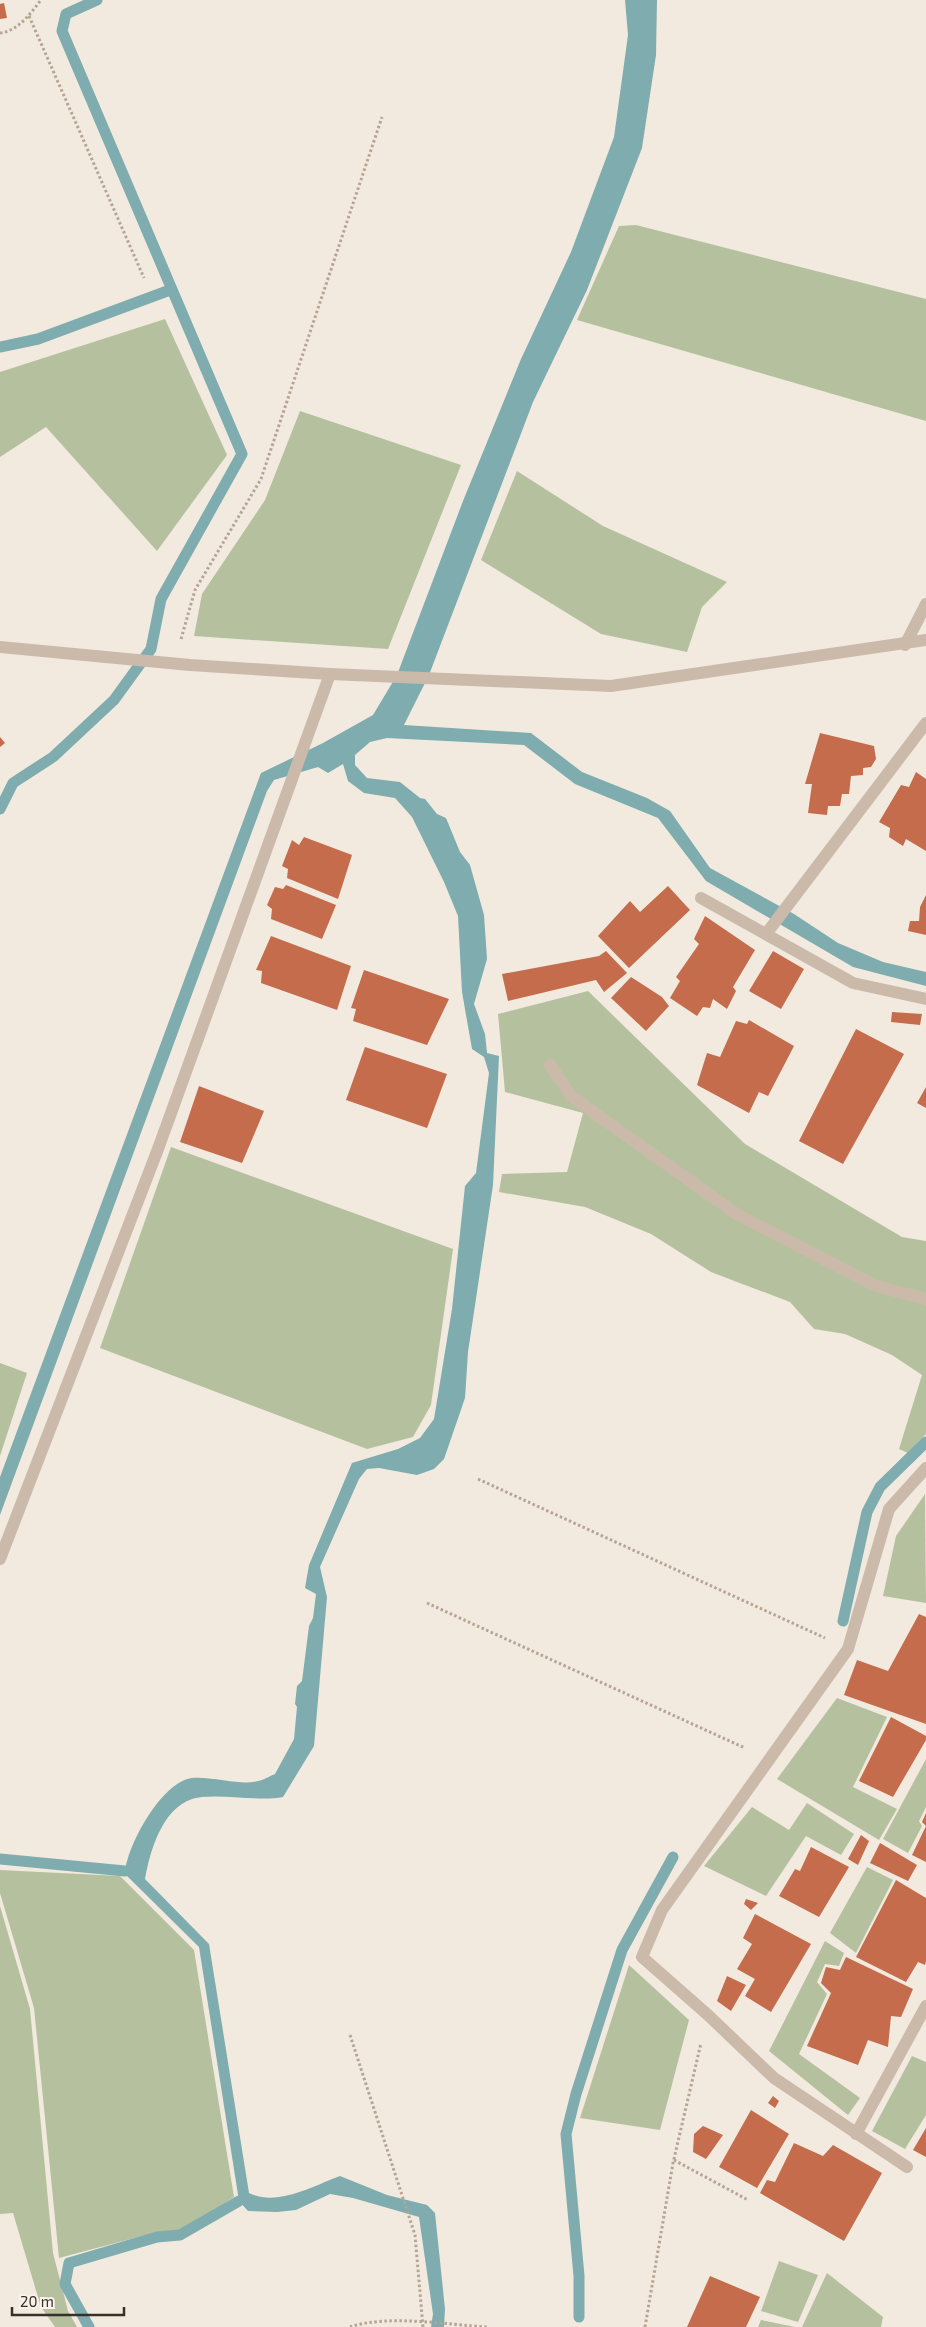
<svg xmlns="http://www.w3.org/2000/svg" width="926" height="2327" font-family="'Exo 2',sans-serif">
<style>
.green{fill:#b5c19e}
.water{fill:#7eacaf}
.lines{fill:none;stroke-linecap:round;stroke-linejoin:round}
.stream{stroke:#7eacaf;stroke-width:11}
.building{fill:#c46c4b}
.path{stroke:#b6a494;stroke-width:3;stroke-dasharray:2.5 2.5;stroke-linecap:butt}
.street{stroke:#cbbaaa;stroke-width:12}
</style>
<rect width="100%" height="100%" fill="#f2eadf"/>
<g class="green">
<path d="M636,225L926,299V421L577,320L619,226Z"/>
<path d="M165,319L227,455L157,551L46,427L0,457V372Z"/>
<path d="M300,411L461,465L388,649L194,636L202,594L265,500Z"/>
<path d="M517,471L603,526L727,582L702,607L687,652L601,634L481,560Z"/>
<path d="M588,991L745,1144L902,1237L926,1241V1434L908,1453L899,1449L922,1375L892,1355L845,1334L814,1329L790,1302L711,1272L651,1234L585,1207L499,1192L502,1174L567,1172L583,1113L505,1092L498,1014Z"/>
<path d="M171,1147L453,1249L431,1405L413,1437L367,1449L100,1348Z"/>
<path d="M0,1363L27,1373L0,1456Z"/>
<path d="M925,1494L926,1603L883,1596L896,1536Z"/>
<path d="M837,1698L887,1717L853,1787L897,1809L879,1840L777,1779Z"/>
<path d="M926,1759V1807L919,1821L922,1826L908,1853L883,1839Z"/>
<path d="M807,1803L854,1834L841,1855L806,1836L766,1896L704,1866L752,1807L789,1830Z"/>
<path d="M867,1867L893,1880L856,1953L830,1933Z"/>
<path d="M0,1870L120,1876L194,1950L234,2197L180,2232H157L59,2258L34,2008L0,1893Z"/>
<path d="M0,1906L30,2009L53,2253L68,2311L77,2327H55L41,2307L13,2213L0,2214Z"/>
<path d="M825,1941L844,1953L839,1966L825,1964L817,1982L827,1994L799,2054L860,2098L848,2115L769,2051Z"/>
<path d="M629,1965L689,2020L660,2130L580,2118Z"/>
<path d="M912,2056L926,2062V2115L905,2149L872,2131Z"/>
<path d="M779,2261L818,2275L798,2322L761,2311Z"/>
<path d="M827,2273L883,2317L881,2327H802Z"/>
<path d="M761,2320L795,2327H758Z"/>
</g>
<path class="water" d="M625,0H657L656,55L642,148L587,290L533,402L429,675L404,725L531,733L582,772L647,798L670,811L710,868L794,914L838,943L883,962L926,972V986L853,967L706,881L658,818L575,784L524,745L387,738L370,742L355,755V765L367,778L400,782L420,798L425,799L437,814L446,818L460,852L470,865L484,915L487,959L474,1004L485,1034L487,1053L499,1056L493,1185L468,1352L465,1398L444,1459L434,1469L417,1475L379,1468L367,1469L359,1479L320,1567L327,1597L314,1746L283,1797C257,1802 214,1792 192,1799C162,1809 150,1851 145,1879L209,1944L249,2193C277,2207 313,2186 340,2176L387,2195L427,2205L435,2213L445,2309L444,2327H431L433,2314L419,2217L353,2198L330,2194L296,2210L277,2212L248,2211L239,2201L199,1947L125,1874C126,1847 162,1781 192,1778C212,1776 239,1786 258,1781C264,1780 270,1776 275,1774L294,1739L297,1707L295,1704L297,1686L302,1681L309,1626L313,1618L316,1594L305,1588L309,1565L352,1463L398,1449L420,1438L434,1419L452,1309L465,1186L476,1173L489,1073L484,1057L472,1049L462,992L458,916L444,882L412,817L395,798L364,793L348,781L343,764L328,773L318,767L274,780L267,791L0,1515V1477L261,773L323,743L373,715L397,675L463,501L521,359L571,252L614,137L628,35Z"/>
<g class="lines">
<g class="stream">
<path d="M0,347L38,339L170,290"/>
<path d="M0,809L13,783L53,757L114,700L151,649L161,599L242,454L62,31L66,14L97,0"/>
<path d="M843,1621L867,1512L880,1487L926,1442"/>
<path d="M0,1859L125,1871"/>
<path d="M579,2317V2276L566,2134L576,2094L622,1950L673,1857"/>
<path d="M89,2327L65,2284L69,2263L157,2237L180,2235L239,2201"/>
</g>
</g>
<g class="building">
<path d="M4,3L7,18L0,19V4Z"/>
<path d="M820,733L874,746L876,759L871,767L863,768V775L851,776L849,794H842L840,806H828L827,815L808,813L812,784H805Z"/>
<path d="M0,737L5,743L0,747Z"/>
<path d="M916,772L926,779V851L906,839L903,846L889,837L890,828L879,822L901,785L909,787Z"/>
<path d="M304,837L352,855L338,899L287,878L288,869L282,866L292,840L299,845Z"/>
<path d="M286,885L336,905L322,939L271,919L272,909L267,905L275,887L283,889Z"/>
<path d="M668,886L690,910L629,968L598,936L630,901L640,912Z"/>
<path d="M926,895V935L908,931L910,921H919L920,907Z"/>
<path d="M705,916L755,950L733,987L736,991L727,1009L713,999L710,1008L703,1007L697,1016L670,998L680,981L676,977L699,944L694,939Z"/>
<path d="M271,936L351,966L337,1010L261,983L262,971L256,970Z"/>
<path d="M606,951L627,973L604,992L596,980L508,1001L502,974L599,956Z"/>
<path d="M773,951L804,969L781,1009L749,991Z"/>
<path d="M364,970L449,999L427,1045L353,1021L356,1009L351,1008Z"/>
<path d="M631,977L662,997L669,1006L646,1031L611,998Z"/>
<path d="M892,1012L922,1014L920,1025L891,1022Z"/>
<path d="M749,1020L794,1046L768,1096L759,1092L749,1113L697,1085L707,1053L720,1057L736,1021L747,1024Z"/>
<path d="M856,1029L904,1054L843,1164L799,1141Z"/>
<path d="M365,1047L447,1074L427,1128L346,1100Z"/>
<path d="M199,1086L264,1111L242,1163L180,1142Z"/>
<path d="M926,1087V1108L917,1103Z"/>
<path d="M919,1614L926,1617V1724L844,1695L857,1660L888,1671Z"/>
<path d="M891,1717L926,1736V1740L893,1797L859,1781Z"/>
<path d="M926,1813V1862L912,1855L926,1826L922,1822Z"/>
<path d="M861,1835L869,1841L858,1865L848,1859Z"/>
<path d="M880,1843L917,1865L908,1881L870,1863Z"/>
<path d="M811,1847L849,1867L819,1917L779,1896L795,1869L800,1871Z"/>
<path d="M896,1880L926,1898V1961L925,1965L918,1962L906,1982L856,1957Z"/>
<path d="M746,1899L758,1903L751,1910L744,1904Z"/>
<path d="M755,1914L811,1944L771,2012L745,1996L755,1979L737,1969L752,1944L743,1938Z"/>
<path d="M846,1957L913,1989L901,2017L891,2016L888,2047L868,2040L858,2065L807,2046L831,1993L821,1983L826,1967L840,1970Z"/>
<path d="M727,1976L746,1985L731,2011L717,2001Z"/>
<path d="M773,2096L779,2101L775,2108L768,2103Z"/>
<path d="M751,2110L789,2134L757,2188L719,2167Z"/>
<path d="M703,2126L723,2135L706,2159L693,2152L694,2134Z"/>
<path d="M926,2128V2157L913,2150Z"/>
<path d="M794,2143L823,2156L833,2145L882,2173L844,2241L760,2193L767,2180L775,2182Z"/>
<path d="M710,2276L760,2297L746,2327H687Z"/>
</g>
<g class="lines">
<g class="path">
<path d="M29,16L144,278"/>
<path d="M0,33C18,31 30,14 41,0"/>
<path d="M181,639L195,590L261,479L382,117"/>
<path d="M478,1479L825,1638"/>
<path d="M427,1603L745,1748"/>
<path d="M350,2035L415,2235L423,2327"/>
<path d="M674,2160L748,2200"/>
<path d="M350,2327C388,2314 448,2325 488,2327"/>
<path d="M645,2327L673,2163L701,2043"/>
</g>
<g class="street">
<path d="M905,645L926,604"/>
<path d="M0,647L190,665L330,674L611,686L926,640"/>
<path d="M701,898L853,983L926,999"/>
<path d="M766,934L926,723"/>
<path d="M550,1065L572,1097L738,1215L876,1286L926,1299"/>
<path d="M0,1559L158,1149L330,674"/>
<path d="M856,2134L926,2006"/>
<path d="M907,2167L774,2078L708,2015L642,1957L662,1910L848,1649L889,1509L926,1468"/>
</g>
</g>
<path d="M12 2307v8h112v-8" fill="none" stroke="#382f2a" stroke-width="2.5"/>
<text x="20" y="2307" font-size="15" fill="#382f2a" stroke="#faf3eb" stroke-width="4" paint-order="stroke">20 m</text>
</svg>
